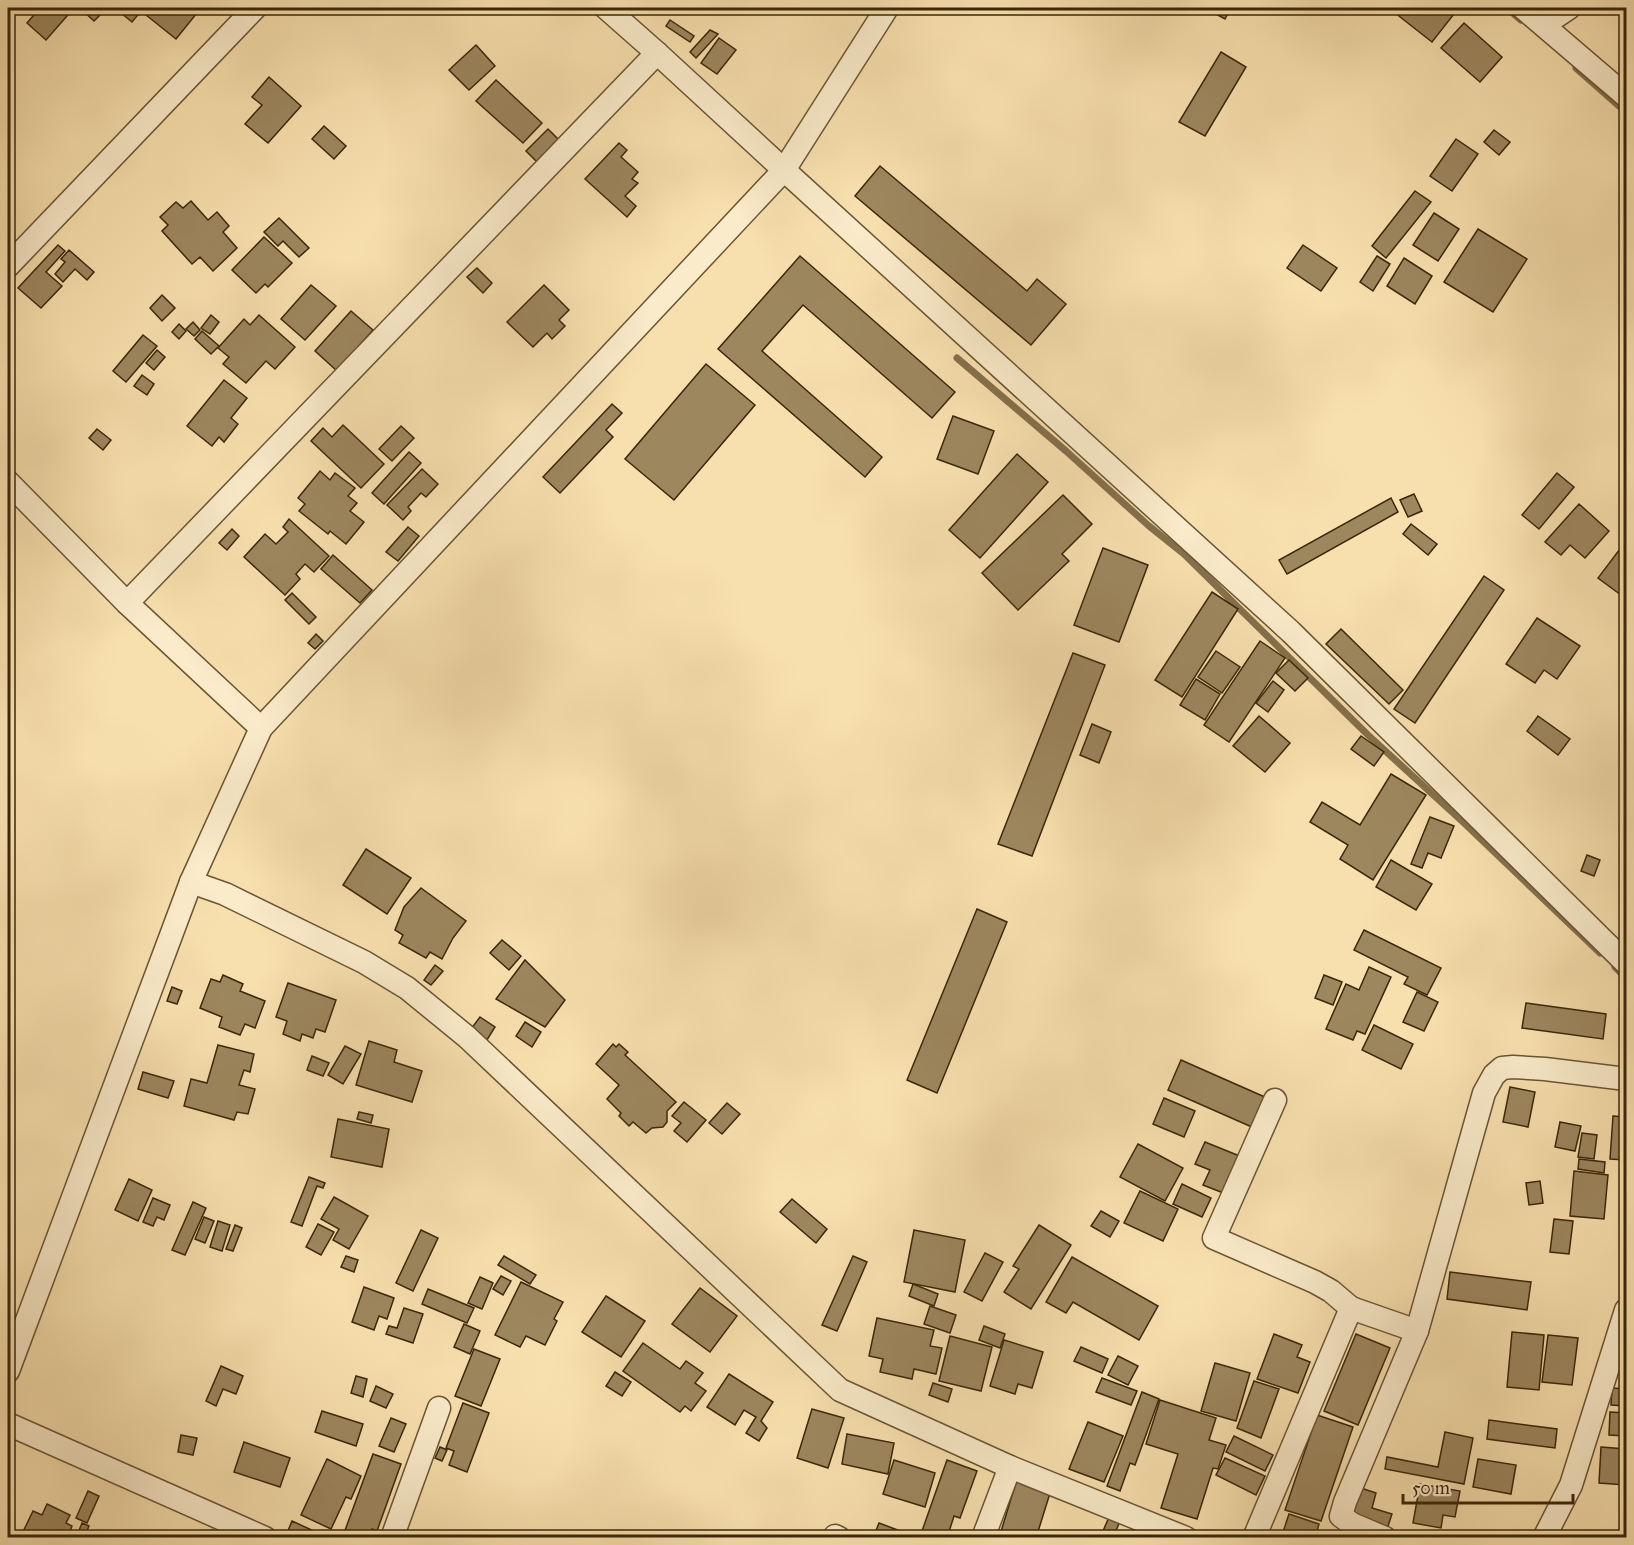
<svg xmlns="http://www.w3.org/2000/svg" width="1634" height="1545" font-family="'IM FELL Great Primer',serif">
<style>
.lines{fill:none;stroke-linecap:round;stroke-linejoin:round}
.stream{stroke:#85704b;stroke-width:7}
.building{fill:#9d875f;stroke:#3a270a;stroke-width:1.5}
.street-casing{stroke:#6a5533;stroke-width:25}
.street{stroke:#faebca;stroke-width:22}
</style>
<rect width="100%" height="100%" fill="#f8e0ae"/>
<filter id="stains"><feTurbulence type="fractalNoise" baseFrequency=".00333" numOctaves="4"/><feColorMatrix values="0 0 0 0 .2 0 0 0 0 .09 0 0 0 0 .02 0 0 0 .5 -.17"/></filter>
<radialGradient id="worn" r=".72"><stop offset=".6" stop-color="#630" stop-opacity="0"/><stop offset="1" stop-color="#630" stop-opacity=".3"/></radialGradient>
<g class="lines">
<g class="stream">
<path d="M1507,8L1521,20"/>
<path d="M1576,68L1626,112"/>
<path d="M957,358L1066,451L1149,526L1184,554L1368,735L1463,822L1600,953"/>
<path d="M1615,967L1626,978"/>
</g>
</g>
<g class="building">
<path d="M40,8H74L46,40L27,23Z"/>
<path d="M82,8H96L102,13L94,21L81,9Z"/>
<path d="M115,8H201L176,39L141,11L132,22Z"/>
<path d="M1205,8H1231L1225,19Z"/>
<path d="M1391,8H1446L1454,14L1432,42L1390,9Z"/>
<path d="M670,20L694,36L690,42L666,26Z"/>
<path d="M1464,23L1502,57L1480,82L1441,48Z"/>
<path d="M710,30L718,34L696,58L690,52Z"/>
<path d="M719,38L736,50L717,74L701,63Z"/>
<path d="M476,45L495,66L469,90L449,70Z"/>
<path d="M1221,52L1246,67L1205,136L1179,122Z"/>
<path d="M269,77L301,106L268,143L245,124L262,105L252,97Z"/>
<path d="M496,80L542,123L523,143L476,101Z"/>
<path d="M324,126L346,146L334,159L312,139Z"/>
<path d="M548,129L560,141L538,163L526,151Z"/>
<path d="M1494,130L1510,142L1499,155L1484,142Z"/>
<path d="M1456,139L1478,154L1452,191L1430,176Z"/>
<path d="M619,143L627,150L621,157L638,172L632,179L638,183L625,196L636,206L627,217L585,179Z"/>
<path d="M880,166L1027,291L1037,279L1066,304L1031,345L855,196Z"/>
<path d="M1415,191L1431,202L1386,258L1372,246Z"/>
<path d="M191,201L208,220L217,212L229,226L223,232L237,248L213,271L200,257L192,264L162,231L168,225L160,217L176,202L183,208Z"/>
<path d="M1434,213L1459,229L1438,261L1413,245Z"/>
<path d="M279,218L309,248L299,257L283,241L278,246L264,232Z"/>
<path d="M1478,229L1527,259L1493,312L1444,282Z"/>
<path d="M264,237L292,263L268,287L265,284L256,293L232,270Z"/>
<path d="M58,245L65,251L46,272L62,286L41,308L18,288Z"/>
<path d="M1303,245L1337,268L1321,291L1287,268Z"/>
<path d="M69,250L94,272L87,280L75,269L63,282L55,274L65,262L61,259Z"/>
<path d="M800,256L955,392L932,418L803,305L762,351L882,457L865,477L718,349Z"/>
<path d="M1377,256L1390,264L1373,291L1360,282Z"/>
<path d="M1404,258L1432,276L1415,304L1387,286Z"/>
<path d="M477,268L492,283L483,293L467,277Z"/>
<path d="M311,285L336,306L305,340L281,319Z"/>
<path d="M544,285L569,310L559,320L565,326L552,339L547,333L533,347L507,322Z"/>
<path d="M162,295L175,308L162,321L150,308Z"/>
<path d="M351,311L373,330L337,371L315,351Z"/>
<path d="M211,315L219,322L210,334L201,328Z"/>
<path d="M259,315L295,347L275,369L266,361L246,383L223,364L229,357L218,348L244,319L250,325Z"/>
<path d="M193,322L200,330L194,336L186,329Z"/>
<path d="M179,324L186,331L179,339L172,332Z"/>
<path d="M202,331L219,346L211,354L195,339Z"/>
<path d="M143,335L157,346L126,382L113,371Z"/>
<path d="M157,350L165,357L154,370L146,363Z"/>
<path d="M706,364L755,405L674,500L625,459Z"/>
<path d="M142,375L154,384L147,395L134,386Z"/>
<path d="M224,380L247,398L231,418L238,424L224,442L219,437L212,446L187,426Z"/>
<path d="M612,404L622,413L606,430L613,437L560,493L543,477Z"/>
<path d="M953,416L994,431L978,474L937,459Z"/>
<path d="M343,425L384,464L361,488L311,441L323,428L332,437Z"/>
<path d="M401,426L414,438L392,461L379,449Z"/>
<path d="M97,429L111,440L103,450L89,438Z"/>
<path d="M409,452L421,463L384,504L372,493Z"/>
<path d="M1017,454L1048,482L980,558L949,530Z"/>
<path d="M422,469L438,484L426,497L421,493L408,507L411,511L403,520L387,505Z"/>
<path d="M320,471L330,480L335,473L355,488L348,496L357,503L350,511L364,522L346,544L330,531L328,534L299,511L305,504L298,498Z"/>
<path d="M1557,473L1574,487L1539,529L1522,515Z"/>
<path d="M1414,494L1422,511L1408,517L1400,500Z"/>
<path d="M1063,495L1092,524L1062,554L1069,561L1018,610L982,573Z"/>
<path d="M1391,498L1398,512L1287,574L1279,560Z"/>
<path d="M1579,504L1609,531L1585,558L1570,545L1561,555L1545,542Z"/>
<path d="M289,519L329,556L314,572L305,564L296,574L300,579L285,595L244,557L265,534L276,544L288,532L283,527Z"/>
<path d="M1411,524L1437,544L1428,555L1403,534Z"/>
<path d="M408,527L419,536L398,561L386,552Z"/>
<path d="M232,529L239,536L227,550L219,543Z"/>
<path d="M1626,541V587L1621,595L1598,578Z"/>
<path d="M1103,548L1148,565L1119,642L1074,625Z"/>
<path d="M333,555L372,590L360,603L321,569Z"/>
<path d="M1484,576L1504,590L1415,723L1394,709Z"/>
<path d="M1212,592L1238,609L1182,697L1155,680Z"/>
<path d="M292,593L316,617L309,624L285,600Z"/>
<path d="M1537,618L1580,646L1557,679L1544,670L1535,683L1506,664Z"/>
<path d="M1341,629L1403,690L1389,704L1326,644Z"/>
<path d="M316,634L323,641L315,649L308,643Z"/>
<path d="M1260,641L1285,658L1229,742L1204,725Z"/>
<path d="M1216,651L1240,667L1222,693L1198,677Z"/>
<path d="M1073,653L1105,665L1032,856L998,844Z"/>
<path d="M1289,660L1308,678L1295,691L1276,673Z"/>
<path d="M1196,679L1220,694L1205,720L1180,705Z"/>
<path d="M1273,681L1284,690L1268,712L1256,703Z"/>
<path d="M1259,716L1290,743L1265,772L1233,746Z"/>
<path d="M1538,716L1570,739L1558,755L1527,731Z"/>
<path d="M1092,724L1111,732L1099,763L1080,755Z"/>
<path d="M1361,736L1384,752L1374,766L1351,749Z"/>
<path d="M1391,774L1426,795L1373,880L1340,859L1348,845L1310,822L1322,802L1360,825Z"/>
<path d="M1430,817L1454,826L1441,858L1428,853L1422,868L1411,864Z"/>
<path d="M366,849L411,878L387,914L343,885Z"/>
<path d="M1587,855L1600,860L1594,876L1581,871Z"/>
<path d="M1391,860L1432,884L1416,910L1376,887Z"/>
<path d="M421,888L466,921L453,938L442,959L430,952L426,958L399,943L403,935L395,930L404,907Z"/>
<path d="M977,909L1007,922L937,1093L907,1080Z"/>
<path d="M1364,930L1441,968L1427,995L1404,984L1408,977L1354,950Z"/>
<path d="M502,940L521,956L509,970L490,953Z"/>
<path d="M525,960L565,1000L545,1027L496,999Z"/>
<path d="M435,965L443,971L431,985L424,980Z"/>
<path d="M1369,967L1391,977L1365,1034L1357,1031L1353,1040L1326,1029L1346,984L1359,990Z"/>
<path d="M223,975L243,984L240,991L265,1001L255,1028L245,1024L240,1035L219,1027L222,1017L200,1008L211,979L220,982Z"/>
<path d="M1324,975L1342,982L1333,1005L1315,998Z"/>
<path d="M288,983L336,1000L325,1032L316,1029L313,1038L302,1034L300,1041L283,1034L287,1021L276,1017Z"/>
<path d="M172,987L182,991L177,1004L167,1001Z"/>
<path d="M1417,992L1438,1002L1424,1031L1403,1022Z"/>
<path d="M1526,1003L1606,1014L1603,1039L1522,1028Z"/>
<path d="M480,1017L495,1027L487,1040L471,1029Z"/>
<path d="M525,1022L541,1032L532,1047L516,1036Z"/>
<path d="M1374,1025L1413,1044L1401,1069L1362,1050Z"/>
<path d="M369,1041L397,1050L394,1062L422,1071L412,1102L356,1085Z"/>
<path d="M613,1044L616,1047L619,1044L628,1052L625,1055L676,1102L667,1111V1122L663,1127L652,1128L646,1133L633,1122L629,1126L619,1116L621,1113L607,1099L619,1085L596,1064Z"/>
<path d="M218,1045L254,1054L250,1072L244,1070L239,1085L255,1089L248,1114L237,1112L234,1120L184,1106L191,1079L207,1083Z"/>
<path d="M345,1046L361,1054L343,1084L328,1075Z"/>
<path d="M312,1056L329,1063L323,1076L307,1070Z"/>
<path d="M1181,1060L1267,1098L1254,1128L1168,1090Z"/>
<path d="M143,1072L174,1081L168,1098L138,1089Z"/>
<path d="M1510,1087L1535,1092L1528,1127L1503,1122Z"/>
<path d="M1164,1098L1195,1111L1184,1137L1153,1124Z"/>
<path d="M684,1102L706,1120L687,1142L674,1131L681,1123L672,1116Z"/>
<path d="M727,1103L740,1114L722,1134L709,1123Z"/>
<path d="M359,1112L373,1115L371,1123L357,1119Z"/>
<path d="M1613,1116L1626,1117V1160L1610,1159Z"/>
<path d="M338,1119L389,1129L382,1167L331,1157Z"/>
<path d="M1560,1122L1581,1126L1575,1151L1555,1147Z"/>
<path d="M1582,1133L1597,1135L1594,1159L1578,1157Z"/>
<path d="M1205,1142L1242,1157L1226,1194L1203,1185L1210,1170L1195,1164Z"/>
<path d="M1138,1144L1183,1168L1165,1201L1120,1177Z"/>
<path d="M1579,1159L1605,1162L1604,1173L1578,1169Z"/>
<path d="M1574,1171L1608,1175L1604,1219L1570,1216Z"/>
<path d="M309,1177L325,1183L323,1188L317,1186L302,1226L291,1222Z"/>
<path d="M129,1179L152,1190L138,1221L115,1210Z"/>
<path d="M1540,1181L1543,1203L1529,1205L1526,1183Z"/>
<path d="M1182,1184L1211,1198L1202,1217L1173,1204Z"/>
<path d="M1140,1191L1178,1209L1163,1241L1124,1223Z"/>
<path d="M334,1197L368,1216L349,1249L333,1240L339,1229L321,1219Z"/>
<path d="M153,1198L170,1205L164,1220L157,1217L153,1226L143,1222Z"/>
<path d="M792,1199L827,1229L816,1243L780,1212Z"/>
<path d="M193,1202L206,1208L185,1255L172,1250Z"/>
<path d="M1101,1211L1119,1221L1110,1237L1091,1226Z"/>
<path d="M204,1217L214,1221L205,1243L195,1239Z"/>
<path d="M1554,1219L1573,1221L1569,1254L1550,1252Z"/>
<path d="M218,1221L230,1225L222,1251L210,1247Z"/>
<path d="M318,1224L334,1232L321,1255L306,1247Z"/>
<path d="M235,1225L242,1228L233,1251L226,1249Z"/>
<path d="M1039,1225L1071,1245L1031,1309L1004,1292L1019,1269L1013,1266Z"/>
<path d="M421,1230L438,1238L413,1291L396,1283Z"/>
<path d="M914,1230L965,1240L955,1292L904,1282Z"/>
<path d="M985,1253L1003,1262L982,1301L964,1292Z"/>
<path d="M346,1256L358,1260L354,1272L341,1267Z"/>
<path d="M504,1256L536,1275L530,1284L498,1265Z"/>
<path d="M853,1256L867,1262L837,1331L822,1325Z"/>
<path d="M1072,1257L1158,1306L1139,1340L1073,1302L1066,1313L1046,1302Z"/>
<path d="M1450,1272L1531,1282L1527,1310L1447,1299Z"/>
<path d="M501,1276L511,1281L503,1295L493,1289Z"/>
<path d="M480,1277L493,1283L482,1309L468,1303Z"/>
<path d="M521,1282L563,1302L554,1319L557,1321L545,1345L526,1336L520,1347L495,1335Z"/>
<path d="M913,1284L938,1294L934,1306L909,1296Z"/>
<path d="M364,1287L394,1298L387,1319L379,1316L374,1330L352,1322Z"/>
<path d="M700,1288L737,1316L710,1352L672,1324Z"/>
<path d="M428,1289L474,1308L467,1323L422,1304Z"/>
<path d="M606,1296L645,1321L621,1357L582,1332Z"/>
<path d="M930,1306L956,1315L950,1333L924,1324Z"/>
<path d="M404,1308L423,1314L413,1343L386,1334L389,1326L397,1328Z"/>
<path d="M877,1318L934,1330L930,1346L942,1348L936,1374L914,1369L912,1379L880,1372L883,1359L869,1356Z"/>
<path d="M464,1324L480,1331L470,1354L454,1347Z"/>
<path d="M984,1326L1005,1334L1000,1348L979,1340Z"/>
<path d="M1512,1332L1544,1335L1539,1390L1507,1387Z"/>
<path d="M1274,1334L1302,1345L1297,1357L1310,1362L1298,1393L1257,1379Z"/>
<path d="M1356,1334L1390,1348L1358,1425L1324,1411Z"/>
<path d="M1548,1335L1578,1338L1572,1385L1542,1382Z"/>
<path d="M950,1336L992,1347L981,1391L939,1381Z"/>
<path d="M1004,1340L1043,1352L1032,1388L1018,1384L1015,1394L990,1386Z"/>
<path d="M643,1343L680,1369L686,1361L703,1373L695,1383L706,1391L691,1411L685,1406L680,1412L623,1371Z"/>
<path d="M1081,1347L1108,1359L1102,1373L1074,1361Z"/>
<path d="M474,1349L500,1359L481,1406L455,1396Z"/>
<path d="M1118,1356L1138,1366L1128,1385L1108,1375Z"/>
<path d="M1215,1363L1250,1373L1236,1421L1201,1411Z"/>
<path d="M221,1366L243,1376L236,1394L223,1389L216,1406L206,1401Z"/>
<path d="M615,1372L631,1382L622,1396L606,1386Z"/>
<path d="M729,1374L773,1402L761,1421L767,1428L759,1441L746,1433L756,1417L744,1410L735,1425L707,1407Z"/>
<path d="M356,1376L367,1379L363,1397L351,1393Z"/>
<path d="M1102,1378L1137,1391L1131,1405L1096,1392Z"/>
<path d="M1254,1381L1279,1389L1261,1438L1237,1428Z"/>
<path d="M933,1383L952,1389L948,1402L929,1395Z"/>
<path d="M376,1386L393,1394L386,1408L370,1401Z"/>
<path d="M1612,1388L1626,1389V1406L1611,1405Z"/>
<path d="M1142,1392L1159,1399L1135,1465L1130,1463L1120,1491L1107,1486Z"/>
<path d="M1160,1400L1216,1418L1209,1440L1226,1445L1218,1469L1213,1468L1197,1519L1161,1508L1178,1454L1146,1444Z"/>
<path d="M463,1403L489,1413L467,1472L449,1465L454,1451L446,1448Z"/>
<path d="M812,1409L844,1418L828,1468L797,1458Z"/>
<path d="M322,1411L363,1424L356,1446L315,1432Z"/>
<path d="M1610,1412L1626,1413V1436L1609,1435Z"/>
<path d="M1317,1415L1353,1427L1321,1521L1285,1510Z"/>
<path d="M391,1418L406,1424L394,1452L379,1446Z"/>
<path d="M1489,1420L1557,1429L1555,1448L1487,1439Z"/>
<path d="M1088,1422L1123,1436L1104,1482L1069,1469Z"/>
<path d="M1445,1432L1473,1438L1464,1484L1385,1469L1387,1457L1438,1467Z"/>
<path d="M847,1434L894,1443L888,1474L842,1464Z"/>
<path d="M181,1435L197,1438L193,1455L178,1452Z"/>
<path d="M1234,1436L1273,1455L1265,1471L1226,1452Z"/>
<path d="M244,1442L290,1458L280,1487L234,1472Z"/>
<path d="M440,1447L447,1450L442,1461L435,1458Z"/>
<path d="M1601,1447L1626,1449V1485L1599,1483Z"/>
<path d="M373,1454L401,1464L377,1531L372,1529L369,1538H356L344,1533Z"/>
<path d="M1225,1458L1265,1476L1256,1495L1216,1475Z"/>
<path d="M327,1459L361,1476L351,1499L346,1497L331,1529L301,1515Z"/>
<path d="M1478,1459L1516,1465L1511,1494L1473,1487Z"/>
<path d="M894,1460L935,1473L925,1507L883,1494Z"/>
<path d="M947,1460L977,1471L960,1518L954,1516L947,1538H940L922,1531Z"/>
<path d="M1017,1479L1051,1490L1036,1538H999Z"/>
<path d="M1420,1484L1460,1491L1455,1517L1443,1515L1441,1528L1413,1523Z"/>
<path d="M1361,1488L1376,1493L1372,1508L1392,1514L1387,1529L1352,1518Z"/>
<path d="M88,1491L99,1496L87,1523L76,1518Z"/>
<path d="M47,1504L70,1515L66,1523L72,1526L67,1538H20L33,1511L42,1515Z"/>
<path d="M1289,1514L1319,1524L1315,1538H1281Z"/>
<path d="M1109,1517L1120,1521L1113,1538H1100Z"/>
<path d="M292,1521L329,1538H285Z"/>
<path d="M82,1523L89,1526L84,1538H76Z"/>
<path d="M879,1523L903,1532L901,1538H873Z"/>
<path d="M212,1530L232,1538H209Z"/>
<path d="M416,1531L435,1538H414Z"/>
<path d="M1040,1532L1057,1538H1039Z"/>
<path d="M1563,1532L1587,1535V1538H1562Z"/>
</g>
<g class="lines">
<defs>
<g id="street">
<path d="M606,8L657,53L784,170L1291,632L1626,963"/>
<path d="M1523,8L1626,96"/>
<path d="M1544,25L1569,8"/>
<path d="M8,266L255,8"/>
<path d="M8,482L127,603L261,728"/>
<path d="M127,603L657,53"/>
<path d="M191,882L225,894L364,962L407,988L467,1037L840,1390L1010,1467L1186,1538"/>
<path d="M1351,1308L1417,1331"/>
<path d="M8,1371L191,882L261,728L784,170L887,8"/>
<path d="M8,1424L265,1538"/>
<path d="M835,1536L839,1538"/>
<path d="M392,1538L439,1408"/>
<path d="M983,1538L1010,1467"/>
<path d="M1254,1538L1351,1308L1331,1291L1315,1282L1214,1238L1275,1100"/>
<path d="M1385,1538L1352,1524L1341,1516L1345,1502L1417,1331L1484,1093L1494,1075L1502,1068L1513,1067L1545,1069L1626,1079"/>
<path d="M1544,1538L1571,1485L1626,1310"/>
</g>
</defs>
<use href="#street" class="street-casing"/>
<use href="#street" class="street"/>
</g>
<rect width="1634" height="1545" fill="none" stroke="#f8e0ae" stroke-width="30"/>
<rect x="9" y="9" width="1616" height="1527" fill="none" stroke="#3a270a" stroke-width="3"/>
<rect x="15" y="15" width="1604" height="1515" fill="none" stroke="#3a270a" stroke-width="1.5"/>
<path d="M1403 1494v9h170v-9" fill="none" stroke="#3a270a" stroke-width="3"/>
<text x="1412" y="1494" font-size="18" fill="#3a270a" stroke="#faebca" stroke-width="4.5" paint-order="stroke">50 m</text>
<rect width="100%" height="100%" filter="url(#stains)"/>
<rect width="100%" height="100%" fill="url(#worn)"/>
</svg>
